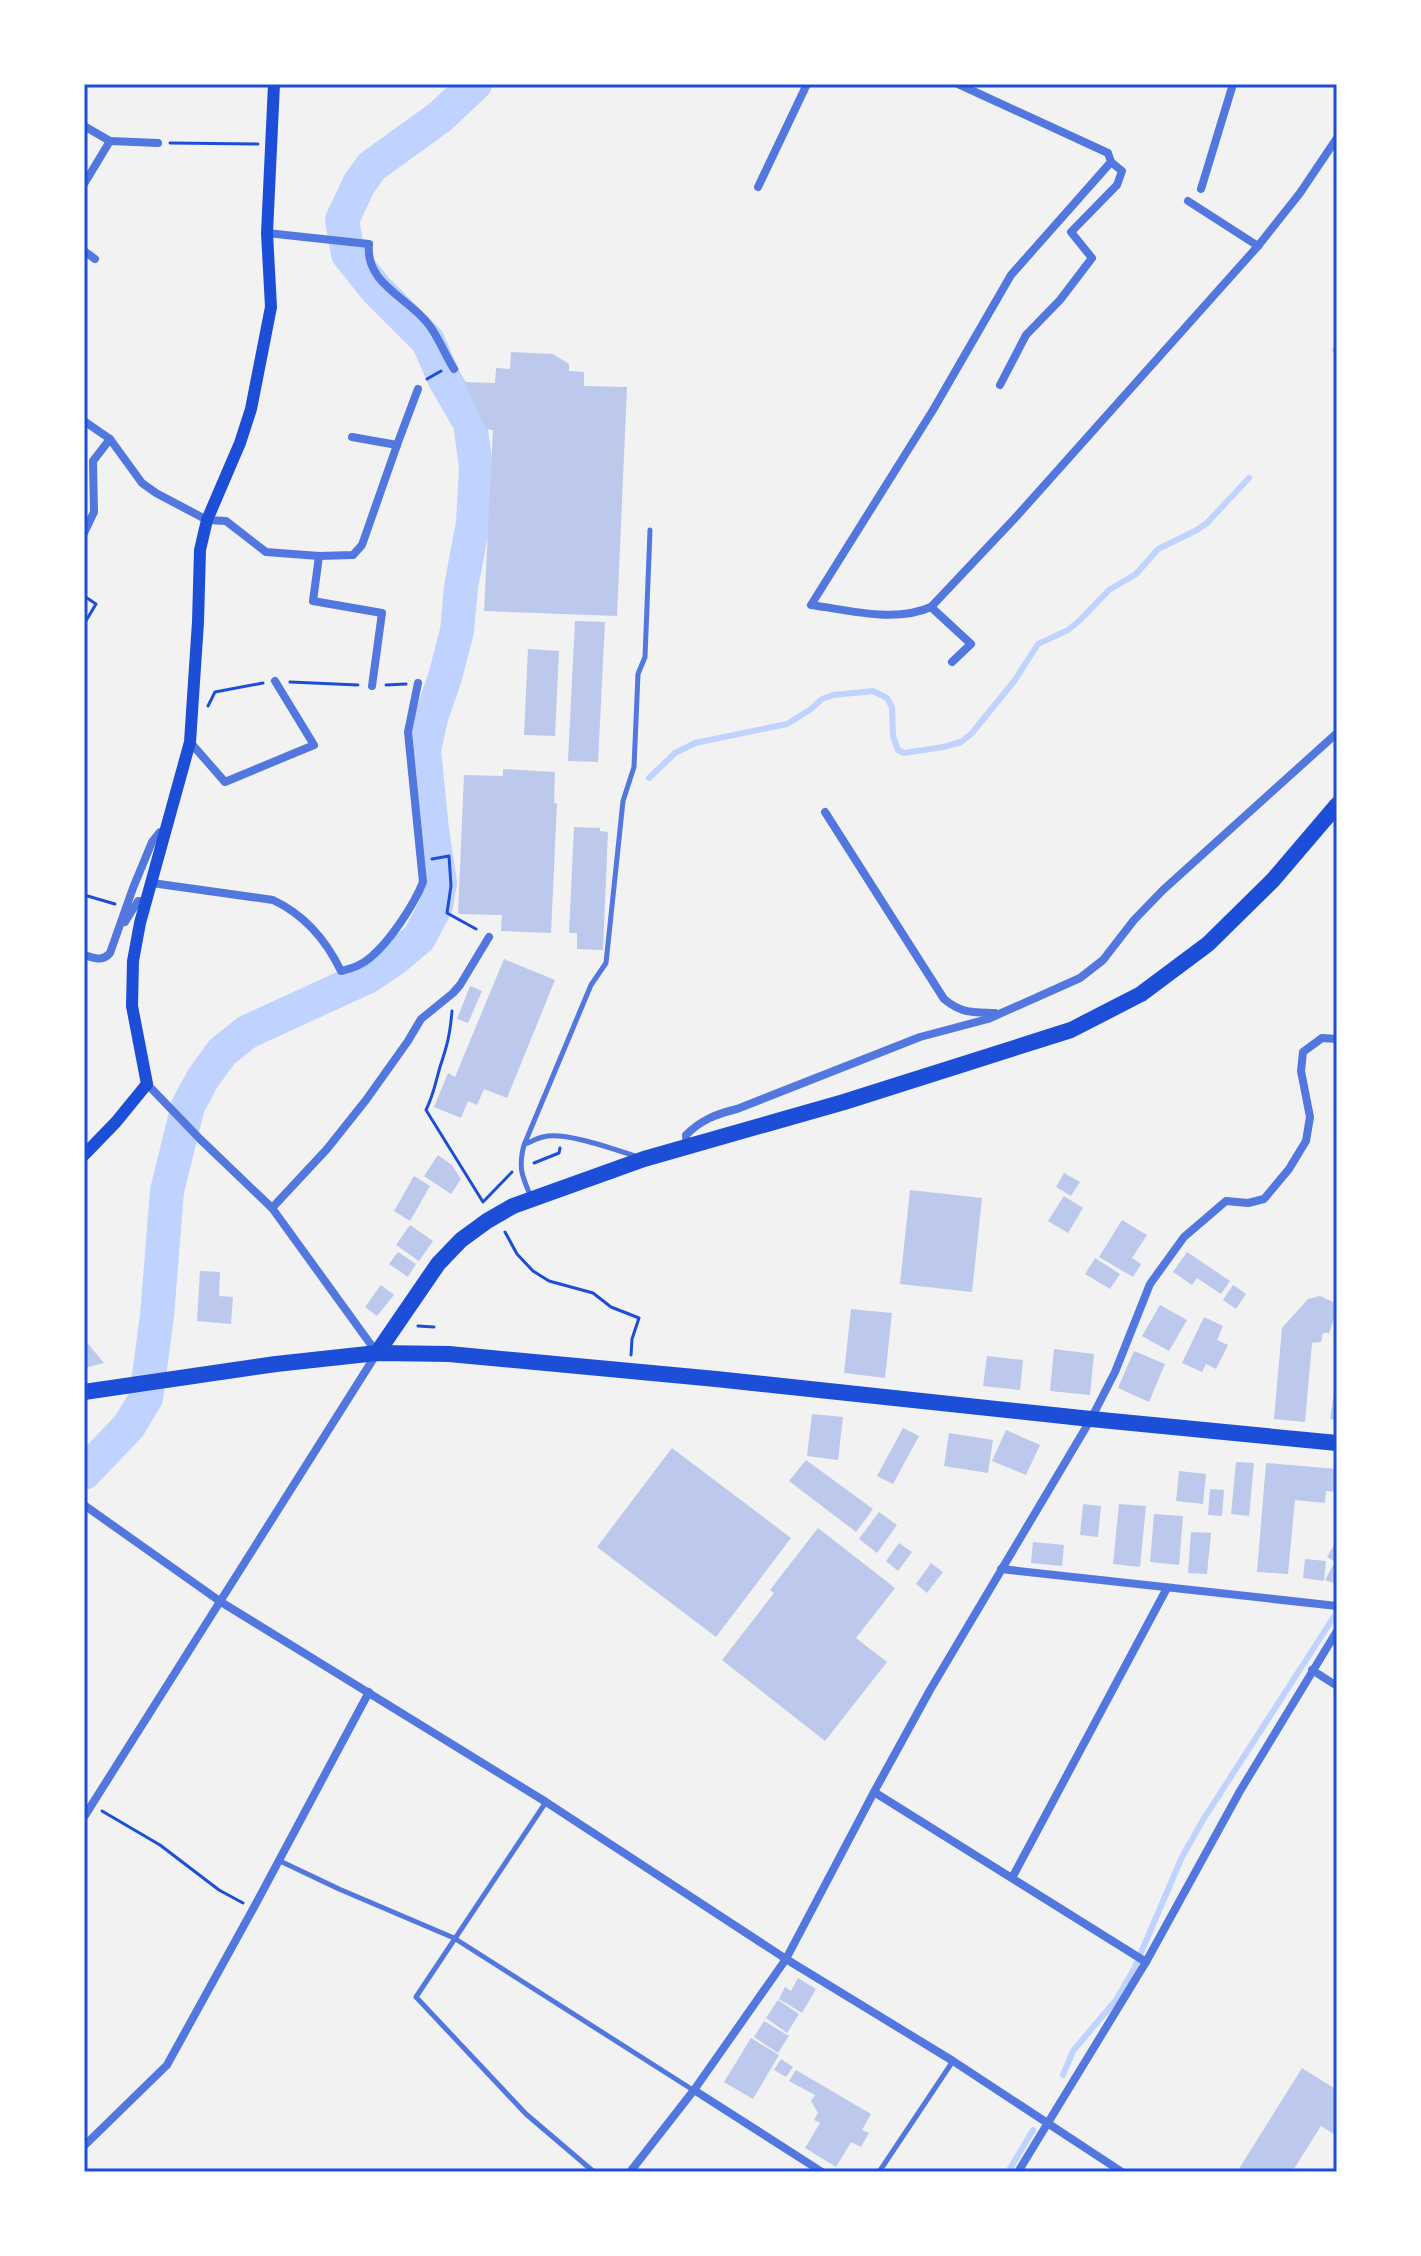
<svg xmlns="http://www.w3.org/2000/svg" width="1421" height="2256" font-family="Ubuntu,sans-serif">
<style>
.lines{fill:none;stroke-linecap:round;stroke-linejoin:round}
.stream{stroke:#bfd3fe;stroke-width:6}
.river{stroke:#bfd3fe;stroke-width:34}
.building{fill:#bdc9ec}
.path{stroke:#1d4ed8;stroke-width:3}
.service{stroke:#5277de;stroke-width:5}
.minor{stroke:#5277de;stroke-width:8}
.secondary{stroke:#1d4ed8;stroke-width:12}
.trunk{stroke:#1d4ed8;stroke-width:16}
.neatline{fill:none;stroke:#1d4ed8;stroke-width:3}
</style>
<rect width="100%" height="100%" fill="#f2f2f2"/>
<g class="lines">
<g class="stream">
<path d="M1335,350L1337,348"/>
<path d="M649,778L675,753L695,743L787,724L811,709L822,699L833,695L873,691L887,698L892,707L893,736L898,750L904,753L943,747L961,742L972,733L1015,680L1038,644L1068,630L1080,620L1109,590L1136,574L1158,549L1197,530L1207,523L1249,478"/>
<path d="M1063,2075L1073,2051L1116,2000L1134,1969L1182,1857L1203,1820L1337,1612"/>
<path d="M1008,2172L1033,2130"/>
</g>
<path class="river" d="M84,1473L129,1426L146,1398L157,1316L167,1191L188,1106L203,1078L222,1052L247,1032L367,977L394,959L419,938L436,906L440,883L432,830L424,750L431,718L445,677L457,631L461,587L473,523L476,467L470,423L445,380L428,341L376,289L348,254L342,220L359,184L372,166L440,117L475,84"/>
</g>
<g class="building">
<path d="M511,352L553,354L569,364V371L584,372V386L627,387L617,616L484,611L493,430L486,429L464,382L495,383L496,368L510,369Z"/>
<path d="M575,621L605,622L598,762L568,761Z"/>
<path d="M528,649L559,651L555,736L524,735Z"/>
<path d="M503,769L555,772L554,803H557L551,933L501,931L502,915L458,914L464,775L503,776Z"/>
<path d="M574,827L600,828V831L608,832L603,950L577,949V933H569Z"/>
<path d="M504,959L555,980L507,1098L484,1089L477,1105L468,1101L461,1118L434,1107L448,1073L455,1077Z"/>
<path d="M470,986L482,991L468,1023L457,1019Z"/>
<path d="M438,1155L452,1165L461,1179L451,1194L424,1176Z"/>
<path d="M1064,1173L1080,1182L1071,1196L1056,1187Z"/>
<path d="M414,1176L430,1186L410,1221L394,1211Z"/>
<path d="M910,1190L982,1198L972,1292L900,1284Z"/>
<path d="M1064,1196L1083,1208L1068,1233L1048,1221Z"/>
<path d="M1122,1220L1147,1235L1132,1258L1141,1264L1133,1277L1099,1257Z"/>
<path d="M410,1225L433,1241L419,1261L396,1245Z"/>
<path d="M398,1252L416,1264L408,1277L389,1264Z"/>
<path d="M1187,1252L1230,1281L1221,1294L1197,1278L1192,1285L1173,1272Z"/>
<path d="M1095,1258L1120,1274L1110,1289L1085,1274Z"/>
<path d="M200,1271L220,1272L219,1296L233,1297L231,1324L197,1321Z"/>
<path d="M381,1285L394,1295L377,1316L365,1307Z"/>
<path d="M1233,1285L1246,1294L1236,1309L1223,1300Z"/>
<path d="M1320,1296L1333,1302L1336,1313L1329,1333H1323L1321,1342L1312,1343L1305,1422L1274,1419L1282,1328L1308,1299Z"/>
<path d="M1160,1305L1187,1320L1169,1351L1142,1336Z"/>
<path d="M851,1309L892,1313L885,1378L844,1373Z"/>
<path d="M1204,1317L1223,1326L1217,1340L1228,1345L1216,1369L1206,1364L1202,1372L1182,1363Z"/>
<path d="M84,1339L104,1363L84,1368Z"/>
<path d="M1054,1349L1094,1354L1090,1395L1050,1391Z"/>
<path d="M1134,1351L1165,1364L1149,1402L1118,1388Z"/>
<path d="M987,1356L1023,1360L1020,1390L983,1386Z"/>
<path d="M1335,1387H1337V1420L1330,1419Z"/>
<path d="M812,1414L843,1417L838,1460L807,1456Z"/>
<path d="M903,1428L919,1436L893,1484L877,1476Z"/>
<path d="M1006,1430L1040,1445L1026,1475L992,1461Z"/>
<path d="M949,1433L993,1440L988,1473L944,1466Z"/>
<path d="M672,1448L791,1538L716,1637L597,1547Z"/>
<path d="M806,1460L873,1509L856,1532L789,1481Z"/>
<path d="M1236,1462L1254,1463L1249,1516L1231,1514Z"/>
<path d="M1266,1463L1337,1469V1492L1326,1491L1325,1503L1295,1500L1288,1574L1257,1572Z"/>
<path d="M1179,1471L1206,1474L1203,1504L1176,1501Z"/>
<path d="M1210,1489L1224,1490L1222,1516L1208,1515Z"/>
<path d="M1083,1504L1101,1506L1098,1537L1080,1535Z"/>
<path d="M1119,1504L1146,1506L1140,1567L1113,1564Z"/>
<path d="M879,1512L897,1525L877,1553L859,1539Z"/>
<path d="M1154,1514L1183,1516L1179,1565L1150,1562Z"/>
<path d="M818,1528L895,1588L856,1638L887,1662L825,1741L722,1660L774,1593L770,1590Z"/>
<path d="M1191,1532L1211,1533L1207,1574L1188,1573Z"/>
<path d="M1337,1540V1563L1327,1557Z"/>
<path d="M1033,1542L1064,1545L1062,1566L1031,1563Z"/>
<path d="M899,1543L912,1552L898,1571L886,1561Z"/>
<path d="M1305,1559L1326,1561L1324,1581L1303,1578Z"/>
<path d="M931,1563L943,1572L927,1593L916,1584Z"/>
<path d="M1333,1565L1337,1568V1576L1333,1583L1325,1580Z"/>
<path d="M798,1978L816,1989L802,2013L779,1999L785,1987L791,1991Z"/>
<path d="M778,2000L799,2014L787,2033L766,2018Z"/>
<path d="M764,2021L789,2036L778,2053L754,2037Z"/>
<path d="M751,2038L779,2055L753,2099L724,2082Z"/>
<path d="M781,2059L793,2067L786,2077L774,2070Z"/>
<path d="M1302,2068L1337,2090V2136L1321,2126L1292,2172H1237Z"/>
<path d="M796,2070L871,2114L862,2130L869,2133L861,2147L851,2142L836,2167L805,2148L820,2123L814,2120L818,2113L811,2101L815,2095L789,2081Z"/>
</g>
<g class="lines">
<g class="path">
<path d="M170,143L258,144"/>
<path d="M427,379L441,371"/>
<path d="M84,596L96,604L84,624"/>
<path d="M290,682L358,685"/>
<path d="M386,685L406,684"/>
<path d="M208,706L215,692L263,683"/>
<path d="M84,708V712"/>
<path d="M432,859L449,856L451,886L447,913L476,929"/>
<path d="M84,895L115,904"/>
<path d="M452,1011C450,1035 447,1046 440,1067C435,1084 434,1094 426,1110L483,1202L512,1172"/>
<path d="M534,1163L559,1153L560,1148"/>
<path d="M505,1232L517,1254L533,1271L549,1281L593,1293L611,1307L639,1318L632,1339L631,1355"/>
<path d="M418,1326L434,1327"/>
<path d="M102,1811L160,1845L219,1890L243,1903"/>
</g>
<g class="service">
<path d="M525,1144C531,1142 537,1138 543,1137C564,1131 613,1149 635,1156"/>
<path d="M531,1197C522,1176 518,1168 524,1145L591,985L606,963L623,801L634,767L638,674L645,657L650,530"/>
<path d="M546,1802L416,1997L526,2114L594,2172"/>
<path d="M280,1861L339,1889L454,1938L693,2090"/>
<path d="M879,2172L953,2061"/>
</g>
<g class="minor">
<path d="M958,84L1108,153L1111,162L1011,275L933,410L811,605C849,610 895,623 931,607L1016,517L1258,246L1300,193L1337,138"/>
<path d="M84,126L110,141L84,184"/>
<path d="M110,141L158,143"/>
<path d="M758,187L807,84"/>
<path d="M1201,189L1233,84"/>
<path d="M1188,201L1258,246"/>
<path d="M267,233L369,244C365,285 409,297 429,325C439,338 445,355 454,369"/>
<path d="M84,251L95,259"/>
<path d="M1000,385L1026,335L1060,300L1092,258L1071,232L1117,185L1122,171L1111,162"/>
<path d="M84,421L110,439L142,483L156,493L207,520L226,521L266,552L319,556L353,555L362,545L397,445L418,389"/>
<path d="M352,437L397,445"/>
<path d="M84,533L94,512L93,461L110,439"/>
<path d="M319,556L313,601L382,613L372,686"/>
<path d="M931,607L971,644L952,662"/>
<path d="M190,742L225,782L314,745L275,681"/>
<path d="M825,812L944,999C962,1014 973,1012 995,1013"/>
<path d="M152,883L273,900C305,915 326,940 341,971C353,968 362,965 371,957C390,941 414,905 423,882L408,732L418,683"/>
<path d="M125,922L138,901L146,902"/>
<path d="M84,955C95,958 102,962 110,953L133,888L152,842L160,832H166"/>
<path d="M687,1146L686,1135C701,1120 716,1114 737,1109L920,1037L988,1019L1080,978L1103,960L1134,920L1163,890L1337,733"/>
<path d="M272,1208L327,1149L366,1100L408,1041L421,1019L453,993L460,985L489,937"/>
<path d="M84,1505L221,1602L546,1802L786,1959L953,2061L1122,2172"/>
<path d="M1001,1569L1337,1606"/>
<path d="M1312,1670L1337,1686"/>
<path d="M874,1792L1146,1962"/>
<path d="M84,1817L377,1353L272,1208L200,1139L147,1084"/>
<path d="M1012,1878L1167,1588"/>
<path d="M694,2090L822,2172"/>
<path d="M84,2146L167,2065L253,1909L369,1692"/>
<path d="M630,2172L694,2090L786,1959L874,1792L930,1690L1091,1419L1115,1372L1150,1284L1184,1237L1226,1201L1248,1203L1264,1199L1289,1169L1306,1141L1310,1117L1301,1071L1303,1052L1322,1038L1337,1039"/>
<path d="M1018,2172L1146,1962L1240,1791L1337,1631"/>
</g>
<path class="secondary" d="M84,1155L116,1122L147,1084L132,1006L133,961L140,923L190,742L198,622L200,550L207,520L240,443L251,409L271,307L267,233L274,84"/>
<g class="trunk">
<path d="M377,1353L438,1264L461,1240L487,1221L513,1206L644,1159L844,1102L1071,1030L1141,994L1208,944L1273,880L1337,805"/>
<path d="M84,1392L276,1364L377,1353L449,1354L716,1379L1091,1419L1337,1443"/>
</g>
</g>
<rect width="1421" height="2256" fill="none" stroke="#ffffff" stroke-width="172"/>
<rect x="86" y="86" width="1249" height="2084" class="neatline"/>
</svg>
